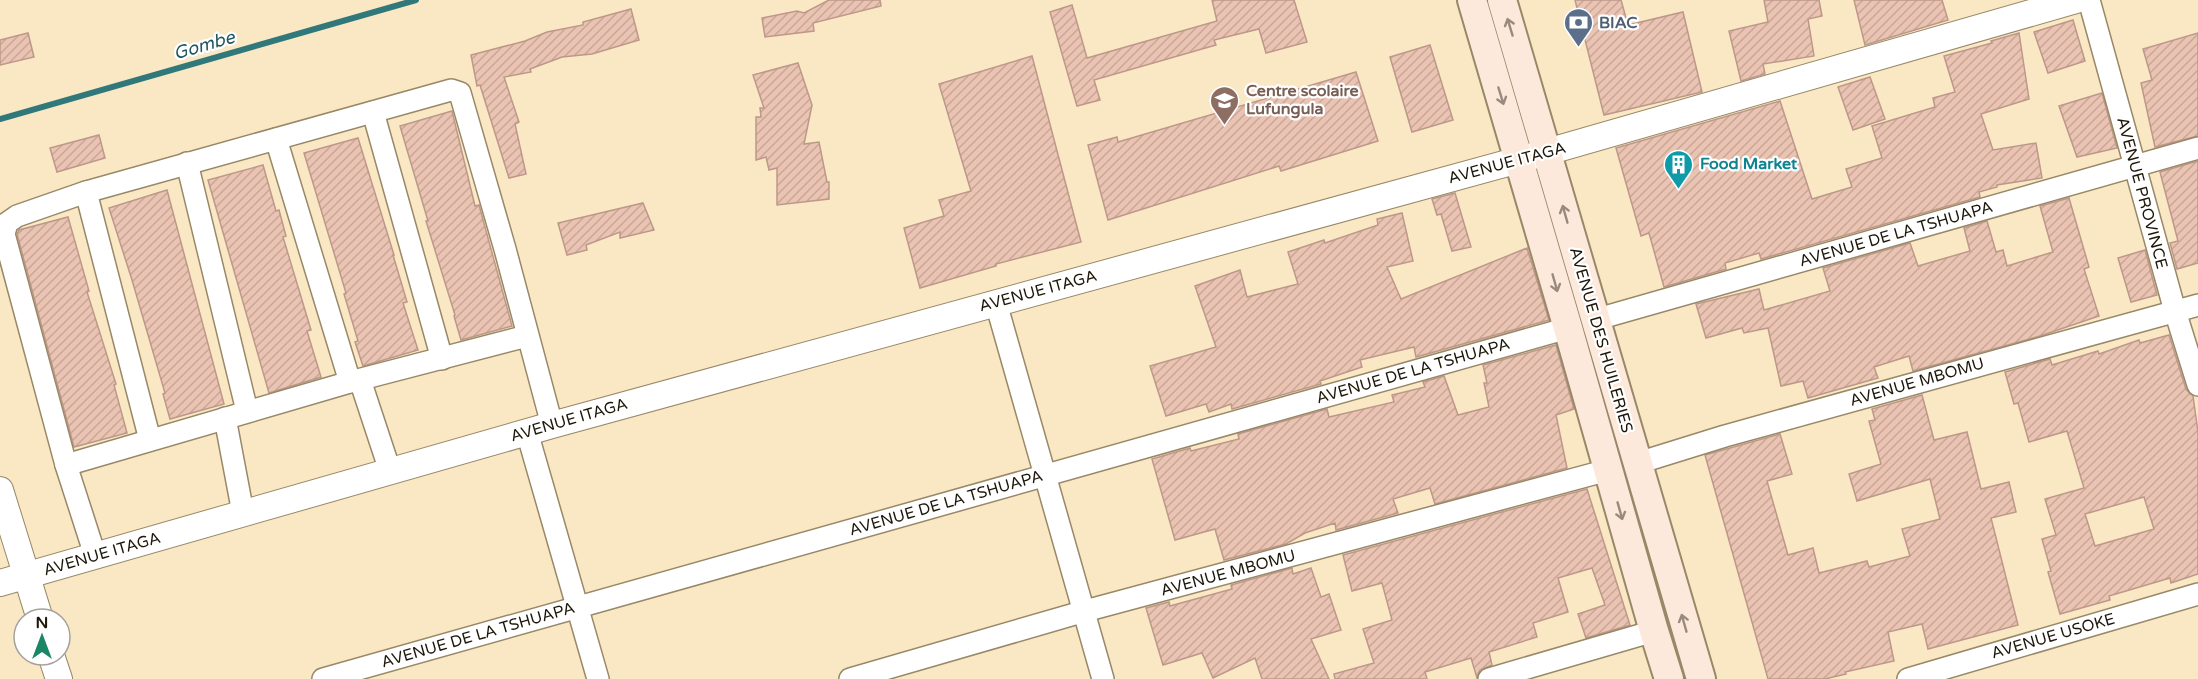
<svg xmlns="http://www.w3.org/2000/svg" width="2198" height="679" font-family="'Varela Round',sans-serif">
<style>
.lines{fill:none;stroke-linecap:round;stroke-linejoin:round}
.stream{stroke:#31787b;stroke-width:6}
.building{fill:url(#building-hatch);stroke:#bd9889;stroke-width:1.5;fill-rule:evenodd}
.minor-casing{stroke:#988867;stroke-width:24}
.tertiary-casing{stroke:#988867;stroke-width:28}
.secondary-casing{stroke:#988867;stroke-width:32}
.minor{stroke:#fff;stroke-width:21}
.tertiary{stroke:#fff;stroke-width:26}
.secondary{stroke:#fde9dc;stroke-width:28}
.oneway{stroke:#988a7e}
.labels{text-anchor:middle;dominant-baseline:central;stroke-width:4.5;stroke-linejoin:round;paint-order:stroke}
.service-label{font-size:16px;font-weight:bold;fill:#4e5e75;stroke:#fff;text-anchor:start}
.education-label{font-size:16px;font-weight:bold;fill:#785e54;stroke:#fff;text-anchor:start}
.street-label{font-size:16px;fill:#1d170a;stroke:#fff}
.culture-label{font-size:16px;font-weight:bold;fill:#0d838f;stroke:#fff;text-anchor:start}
.water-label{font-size:18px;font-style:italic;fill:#1e575d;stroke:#fff}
</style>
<defs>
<pattern id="building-hatch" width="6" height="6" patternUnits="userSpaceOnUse" patternTransform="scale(1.5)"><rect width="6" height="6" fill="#eac3b3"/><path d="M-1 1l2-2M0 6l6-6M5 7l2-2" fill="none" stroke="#c8a799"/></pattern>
</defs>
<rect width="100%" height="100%" fill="#fae8c5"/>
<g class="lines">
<path class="stream" d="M0,119L416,0"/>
</g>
<g class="building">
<path d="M829,0H880L881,6L813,23L814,31L765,37L762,18L797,11L804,13Z"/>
<path d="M1212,0H1294L1307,42L1266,53L1259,29L1214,40L1216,45L1094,80L1100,100L1077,106L1050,12L1072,5L1087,58L1217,21Z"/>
<path d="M1575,0H1621L1628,25L1683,12L1702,92L1604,115Z"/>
<path d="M1764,0H1819L1822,16L1808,19L1814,56L1763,64L1765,74L1741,81L1729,31L1768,22Z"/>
<path d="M1854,0H1942L1948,20L1865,45Z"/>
<path d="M631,9L639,40L592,54L562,57L530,69L531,72L504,77L519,122L515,124L526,174L509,178L480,85L477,86L471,55L525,41L547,32L583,25V22Z"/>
<path d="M2073,20L2085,61L2048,73L2034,32Z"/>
<path d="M28,33L34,57L0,65V40Z"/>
<path d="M2019,33L2029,99L1981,114L1993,150L2036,143L2042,178L1997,185V187L1979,192L1980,197L1761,259L1759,253L1725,263L1726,269L1664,287L1649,233L1641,236L1616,148L1780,101L1812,199L1852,187L1846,169L1882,158L1872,126L1935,107L1933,98L1955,92L1944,56L1992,43L1991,41Z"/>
<path d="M2198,33V136L2155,147L2141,83L2152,80L2143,49Z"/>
<path d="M1430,45L1453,120L1412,132L1390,57Z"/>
<path d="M1032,56L1081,242L996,264V266L920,288L904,228L944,216L939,200L971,191L939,84Z"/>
<path d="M798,63L812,105L804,144L819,142L827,182H829V199L777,205V168L769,170L766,157L756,160V117H761L760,108H764L753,75Z"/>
<path d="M1356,72L1378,141L1281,171L1279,166L1108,220L1088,145L1117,137L1118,142Z"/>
<path d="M1870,77L1885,119L1853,130L1838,87Z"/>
<path d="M2102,93L2117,148L2077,157L2059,106Z"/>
<path d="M452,111L475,206L479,205L512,326L461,340L454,316L455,315L426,221H428L400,126Z"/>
<path d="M99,135L105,158L57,172L50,148Z"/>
<path d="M358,138L394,255H393L407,302L403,303L418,350L363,366L355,342L358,341L344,294L346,293L304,153Z"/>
<path d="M2198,161V263L2177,269L2170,243L2178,241L2160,172Z"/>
<path d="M263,165L276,211L279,210L286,236L283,237L311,330L307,331L321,377L269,393L208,180Z"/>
<path d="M167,190L224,404L170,419L163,394L165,393L132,280L109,208Z"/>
<path d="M1455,193L1471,247L1452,251L1441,214L1437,215L1432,199Z"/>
<path d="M2069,198L2089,267L2084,269L2099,316L2040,336L1913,371L1909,356L1874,367L1878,378L1808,398L1803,381L1781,386L1768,328L1744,333L1742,328L1706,338L1696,304L1759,289L1764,310L1830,291L1823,268L1910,243L1918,266L1970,251L1964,228L1987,221L1996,252L2003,250L2007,266L2053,252L2040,206Z"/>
<path d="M643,203L654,230L620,238V232L586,245L587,250L567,255L558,223Z"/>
<path d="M1402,213L1413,261L1387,267L1401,299L1527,248L1549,320L1416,357L1414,347L1360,360L1362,367L1320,381L1321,384L1232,409L1231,404L1209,412L1206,404L1166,416L1150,366L1216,347L1195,286L1240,270L1247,297L1298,284L1288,252L1324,240L1325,243L1378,225L1377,219Z"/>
<path d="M68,217L89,291L87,292L116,384L114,385L127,433L74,447L17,234L19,230Z"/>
<path d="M2145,250L2157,295L2131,302L2118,258Z"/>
<path d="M2169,335L2186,389L2193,396L2198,432V574L2171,583L2170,578L2109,596L2110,600L2060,614L2048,572L2051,571L2042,539L2056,535L2045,499L2084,488L2067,431L2029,442L2018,403L2014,404L2005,372L2050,359L2052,365L2098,351L2099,354L2139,340L2140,343ZM2144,497L2154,529L2095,546L2085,514Z"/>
<path d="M1556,345L1574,409L1556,415L1567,468L1435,504L1430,488L1393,499L1398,513L1336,530L1335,523L1305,533L1286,544L1224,560L1215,529L1175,540L1152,459L1190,448L1191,451L1239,439L1238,434L1327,409L1329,417L1394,402L1392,395L1425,387L1423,382L1444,376L1458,415L1489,407L1484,383H1487L1483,365Z"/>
<path d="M1922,395L1934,440L1967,432L1981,489L2009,482L2016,512L1991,518L2018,625L1928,649L1922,624L1888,632L1894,661L1845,672L1846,674L1825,679H1768L1705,455L1780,434L1792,474L1767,481L1788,555L1813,548L1819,573L1867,561L1869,567L1910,556L1902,529L1940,519L1930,479L1857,501L1849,474L1881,464L1869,421L1875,420L1872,409Z"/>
<path d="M1587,489L1630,625L1586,638L1578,614L1605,605L1592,568L1558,578L1568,612L1533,623L1537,637L1489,652L1492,665L1480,670L1477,678L1471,658L1425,672L1427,679H1335L1334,674L1374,663L1363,629L1392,620L1382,583L1352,591L1343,555Z"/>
<path d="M1292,568L1293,574L1311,568L1321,597L1329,594L1341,630L1311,639L1329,679H1262L1255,658L1213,678L1202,653L1163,665L1146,608L1169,602L1170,606L1232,589L1231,585Z"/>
</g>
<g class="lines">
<defs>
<g id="minor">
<path d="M2089,0L2175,311L2198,385"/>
<path d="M373,112L442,359"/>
<path d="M276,139L350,382"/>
<path d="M187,163L247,411"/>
<path d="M86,192L150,440"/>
<path d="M996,303L1103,679"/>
<path d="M1594,320L2198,148"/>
<path d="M360,380L390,471"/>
<path d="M225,418L243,513"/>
<path d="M527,432L598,679"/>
<path d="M1638,463L1725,436L2198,305"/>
<path d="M66,465L350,382L527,336"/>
<path d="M95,555L66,465L4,234L7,223L17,216L86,192L451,90L460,93L505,249L552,425"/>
<path d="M323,679L1568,328"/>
<path d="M850,679L1085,611L1608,470"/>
<path d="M1489,679L1654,631"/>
<path d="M1908,679L2198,594"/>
</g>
<g id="tertiary">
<path d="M0,490L40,619"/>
<path d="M0,583L552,425L1533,156L2076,0"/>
<path d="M51,655L59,679"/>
</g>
<g id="secondary">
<path d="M1472,0L1568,328L1654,631L1669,679"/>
<path d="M1502,0L1701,679"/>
</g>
</defs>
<use href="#minor" class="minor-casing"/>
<use href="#tertiary" class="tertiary-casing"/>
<use href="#secondary" class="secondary-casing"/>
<use href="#minor" class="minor"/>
<use href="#tertiary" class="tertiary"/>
<use href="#secondary" class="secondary"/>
</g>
<defs><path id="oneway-shaft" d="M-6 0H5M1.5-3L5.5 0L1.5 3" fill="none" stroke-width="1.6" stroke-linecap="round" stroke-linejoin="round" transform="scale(1.5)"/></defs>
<g class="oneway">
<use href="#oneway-shaft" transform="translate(1510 27) rotate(-107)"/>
<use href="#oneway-shaft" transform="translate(1501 96) rotate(73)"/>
<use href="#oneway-shaft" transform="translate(1565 214) rotate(-106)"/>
<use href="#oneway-shaft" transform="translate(1555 283) rotate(74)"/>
<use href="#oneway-shaft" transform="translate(1620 511) rotate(74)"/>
<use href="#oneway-shaft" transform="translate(1684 623) rotate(-106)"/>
</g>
<defs>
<symbol id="bank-pin" viewBox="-11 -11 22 30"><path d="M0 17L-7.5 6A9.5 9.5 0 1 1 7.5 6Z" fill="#5c6f8a" stroke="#fff"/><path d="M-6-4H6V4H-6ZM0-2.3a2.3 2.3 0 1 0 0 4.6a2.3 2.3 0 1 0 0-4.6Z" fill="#fff"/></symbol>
<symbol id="school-pin" viewBox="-11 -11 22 30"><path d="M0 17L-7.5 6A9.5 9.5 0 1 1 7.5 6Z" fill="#8d6e63" stroke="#fff"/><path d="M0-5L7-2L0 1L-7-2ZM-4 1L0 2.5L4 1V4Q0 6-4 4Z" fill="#fff"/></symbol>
<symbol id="building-pin" viewBox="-11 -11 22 30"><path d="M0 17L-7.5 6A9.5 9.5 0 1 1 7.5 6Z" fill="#0f9aa8" stroke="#fff"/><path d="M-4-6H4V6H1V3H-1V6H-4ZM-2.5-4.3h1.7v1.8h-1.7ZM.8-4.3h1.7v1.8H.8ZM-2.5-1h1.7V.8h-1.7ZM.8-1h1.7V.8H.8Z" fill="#fff"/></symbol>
</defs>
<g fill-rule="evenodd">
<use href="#bank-pin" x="1562" y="6" width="33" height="45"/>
<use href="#school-pin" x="1208" y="84" width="33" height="45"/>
<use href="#building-pin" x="1662" y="148" width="33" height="45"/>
</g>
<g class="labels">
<g class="service-label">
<text x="1599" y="23">BIAC</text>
</g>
<g class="education-label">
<text x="1246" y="91">Centre scolaire<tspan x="1246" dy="18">Lufungula</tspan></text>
</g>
<g class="street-label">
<text transform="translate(1507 163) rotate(-15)">AVENUE ITAGA</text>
<text transform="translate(2142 193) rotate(75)">AVENUE PROVINCE</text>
<text transform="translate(1896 234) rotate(-16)">AVENUE DE LA TSHUAPA</text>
<text transform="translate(1038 291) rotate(-15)">AVENUE ITAGA</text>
<text transform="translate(1601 340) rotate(74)">AVENUE DES HUILERIES</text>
<text transform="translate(1413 371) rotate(-16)">AVENUE DE LA TSHUAPA</text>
<text transform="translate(1917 382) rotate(-16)">AVENUE MBOMU</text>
<text transform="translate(569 420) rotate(-16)">AVENUE ITAGA</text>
<text transform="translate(946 503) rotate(-16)">AVENUE DE LA TSHUAPA</text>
<text transform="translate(102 554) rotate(-16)">AVENUE ITAGA</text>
<text transform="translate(1228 573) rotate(-15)">AVENUE MBOMU</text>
<text transform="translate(478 635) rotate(-16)">AVENUE DE LA TSHUAPA</text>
<text transform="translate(2053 636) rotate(-16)">AVENUE USOKE</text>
</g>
<g class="culture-label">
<text x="1700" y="164">Food Market</text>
</g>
<g class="water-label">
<text transform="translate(204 45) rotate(-16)">Gombe</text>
</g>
</g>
<g transform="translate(42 637)"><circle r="28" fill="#ffffff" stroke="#a5a29d" stroke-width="1.5"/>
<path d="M0-4.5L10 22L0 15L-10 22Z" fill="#198765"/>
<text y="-9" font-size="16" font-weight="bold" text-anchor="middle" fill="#1d170a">N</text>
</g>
</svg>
